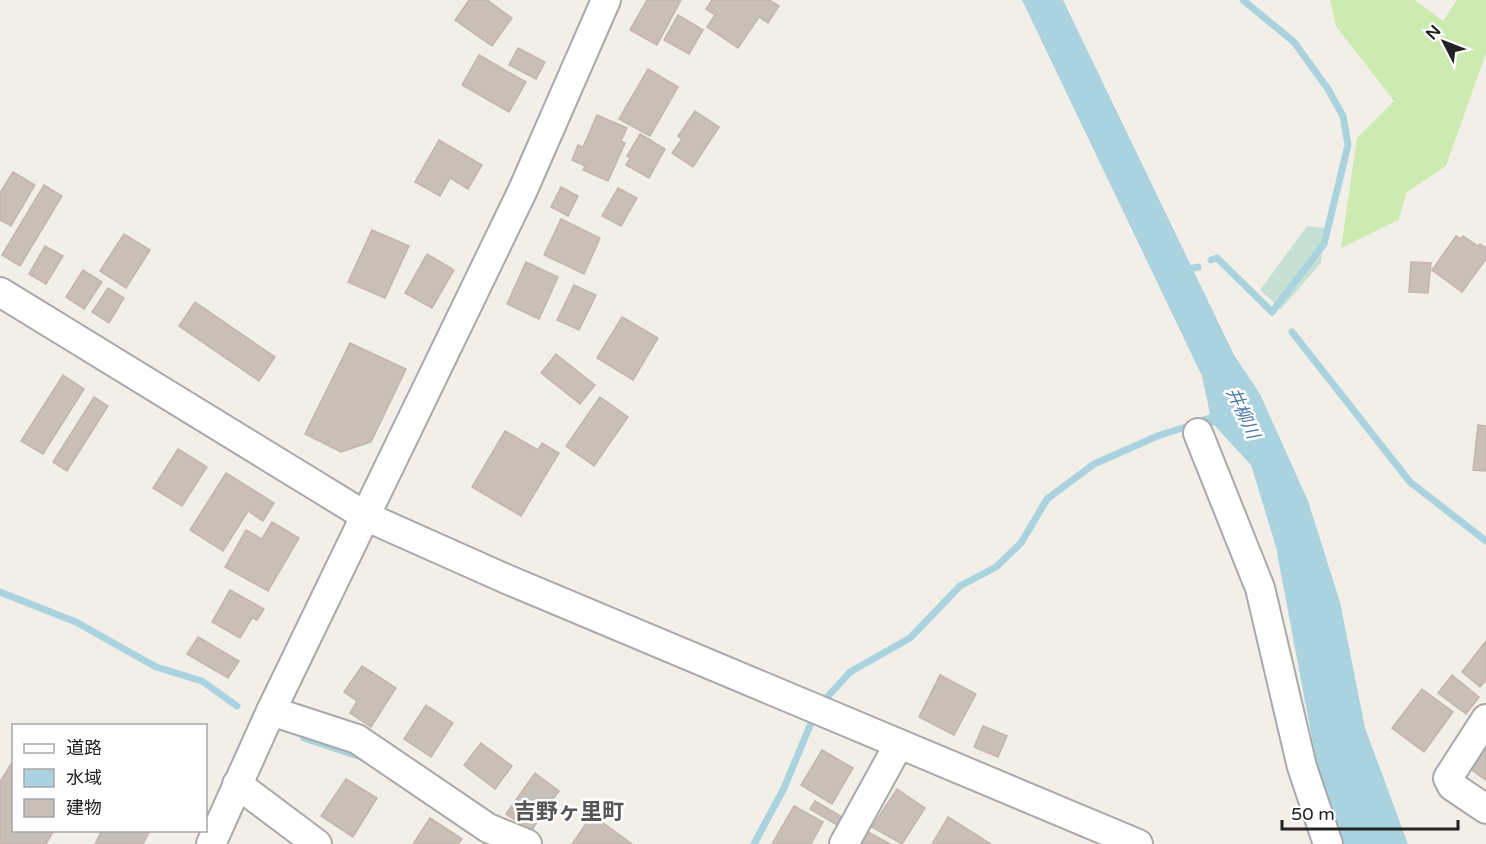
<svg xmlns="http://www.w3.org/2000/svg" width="1486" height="844" font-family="'Varela Round','Noto Sans JP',sans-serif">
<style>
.grass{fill:#cdebb0}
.wetland{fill:#c6e0d4}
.water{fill:#aad3df}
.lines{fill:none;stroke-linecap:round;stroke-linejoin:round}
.stream{stroke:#aad3df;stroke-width:7}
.building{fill:#c7bfb8;stroke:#c4b6ab;stroke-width:1.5}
.minor-casing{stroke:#a9a9a9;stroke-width:32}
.minor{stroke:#fff;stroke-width:28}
.labels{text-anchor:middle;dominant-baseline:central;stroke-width:5;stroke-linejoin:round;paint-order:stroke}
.water-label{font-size:18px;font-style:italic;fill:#4a7aab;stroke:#fff}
.district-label{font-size:22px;font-weight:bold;fill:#555;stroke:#fff}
</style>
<rect width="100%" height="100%" fill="#f2efe9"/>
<path class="grass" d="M1330,0H1415L1443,21L1457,0H1486V53L1446,166L1407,192L1398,220L1341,248L1357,138L1394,101L1336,26Z"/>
<path class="wetland" d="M1307,226L1324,228L1321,263L1281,309L1260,290Z"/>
<path class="water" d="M1022,0H1063L1234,355L1260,394L1308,501L1340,602L1365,728L1408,844H1344L1319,776L1276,547L1251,465L1214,425L1206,427L1202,417L1210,414L1202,376Z"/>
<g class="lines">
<g class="stream">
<path d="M1211,260L1217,258L1272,312L1324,244L1348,145L1343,116L1328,89L1294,42L1243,0"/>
<path d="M1185,270L1198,267"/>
<path d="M1292,332L1410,482L1486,541"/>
<path d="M0,592L76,622L156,667L202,681L237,706"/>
<path d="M821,704L850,672L910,638L960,586L996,567L1021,543L1047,499L1094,464L1160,435L1192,425"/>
<path d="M304,738L364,758"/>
<path d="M754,844L784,788L814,716"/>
</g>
</g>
<g class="building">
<path d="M469,0H487L512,18L492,46L455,20Z"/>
<path d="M647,0H681L657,45L630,30Z"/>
<path d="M712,0H769L779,6L768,23L759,17L738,48L707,27L715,15L706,9Z"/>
<path d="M678,15L703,30L689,54L664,40Z"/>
<path d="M518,48L545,62L536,79L509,65Z"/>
<path d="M479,55L526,82L509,112L462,85Z"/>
<path d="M648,69L678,87L650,136L619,119Z"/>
<path d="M695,111L719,127L693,167L672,153L682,139L678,136Z"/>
<path d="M597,115L627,128L621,141L625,143L608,181L583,170L585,166L572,160L578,145L583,147Z"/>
<path d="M640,134L665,149L649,178L626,165L630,158L627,156Z"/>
<path d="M439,140L482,165L468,189L450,178L440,196L415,182Z"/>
<path d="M13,172L35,185L11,226L0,220V193Z"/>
<path d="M44,185L62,196L20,266L2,255Z"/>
<path d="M561,187L578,196L568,216L551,207Z"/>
<path d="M618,188L637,198L621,226L602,216Z"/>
<path d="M561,219L600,238L584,274L544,255Z"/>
<path d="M372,230L409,246L385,298L348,282Z"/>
<path d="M124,234L150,250L126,288L100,271Z"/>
<path d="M1456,236L1461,239L1463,236L1478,246L1480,244L1486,248V259L1462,292L1432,270Z"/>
<path d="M45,246L63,256L46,284L29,274Z"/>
<path d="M427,254L454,270L432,308L405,293Z"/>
<path d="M526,262L558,277L539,319L507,304Z"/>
<path d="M1411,262L1431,263L1428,293L1409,292Z"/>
<path d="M83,270L102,282L84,309L66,297Z"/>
<path d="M574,285L596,295L579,330L557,320Z"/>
<path d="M108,288L124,298L109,323L92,312Z"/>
<path d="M195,302L275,357L259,381L179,326Z"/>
<path d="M622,317L658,338L633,380L597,358Z"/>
<path d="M350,343L406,369L371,442L341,452L305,434Z"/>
<path d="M556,354L595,385L580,404L541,373Z"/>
<path d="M63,375L84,389L43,454L21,441Z"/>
<path d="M94,397L108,406L67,471L53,462Z"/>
<path d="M600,397L628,417L594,466L566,446Z"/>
<path d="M1478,425L1486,426V471L1473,470Z"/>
<path d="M505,431L538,450L542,443L559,453L521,516L472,487Z"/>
<path d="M178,449L207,467L182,506L153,488Z"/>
<path d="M226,473L274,503L263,521L248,511L223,551L190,530Z"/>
<path d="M272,522L299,538L268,591L225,567L246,530L262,539Z"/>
<path d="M230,590L264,609L257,620L252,618L240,638L212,622Z"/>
<path d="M198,637L239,661L228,678L187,654Z"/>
<path d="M1486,641V680L1480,687L1462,672Z"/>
<path d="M362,666L396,688L371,727L350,713L357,701L344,692Z"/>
<path d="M940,675L976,694L954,735L919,717Z"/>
<path d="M1452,675L1479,697L1466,714L1438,693Z"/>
<path d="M1422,689L1453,712L1424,752L1392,728Z"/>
<path d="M426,705L453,723L431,757L404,739Z"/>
<path d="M983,726L1007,736L998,757L974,747Z"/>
<path d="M481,743L512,766L495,789L464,765Z"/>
<path d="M1486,745V780L1469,768Z"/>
<path d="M822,750L853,768L832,804L801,785Z"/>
<path d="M14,759V830H54L46,844H0V782Z"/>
<path d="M535,773L559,791L531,831L506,814Z"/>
<path d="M346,779L377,798L353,837L321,816Z"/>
<path d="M897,789L925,808L902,844L872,827Z"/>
<path d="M815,801L842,817L837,825L810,809Z"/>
<path d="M794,806L823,822L811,844H772Z"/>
<path d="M592,815L632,844H572Z"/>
<path d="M948,817L991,844H932Z"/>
<path d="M430,818L462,839L458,844H413Z"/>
<path d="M102,830H150L143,844H95Z"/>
<path d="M868,832L890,844H861Z"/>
</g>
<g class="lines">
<defs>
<g id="minor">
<path d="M0,292L367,517L504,578L1138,844"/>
<path d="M1198,433L1260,588L1302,767L1328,844"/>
<path d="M271,711L357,739L488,828L527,844"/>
<path d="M1486,719L1448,778L1452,786L1486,809"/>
<path d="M237,784L317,844"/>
<path d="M211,844L271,711L522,192L606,0"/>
<path d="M844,844L899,744"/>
</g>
</defs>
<use href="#minor" class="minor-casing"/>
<use href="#minor" class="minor"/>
</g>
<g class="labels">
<g class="water-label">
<text transform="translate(1243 413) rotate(65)">井柳川</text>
</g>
<g class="district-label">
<text x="569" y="812">吉野ヶ里町</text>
</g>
</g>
<rect x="12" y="724" width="195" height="108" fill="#ffffff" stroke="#a7a7a7" stroke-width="1.5"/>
<rect x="24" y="744" width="30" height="9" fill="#ffffff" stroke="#a7a7a7" stroke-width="1.5"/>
<text x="66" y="754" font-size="18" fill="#222222">道路</text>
<rect x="24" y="769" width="30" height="18" fill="#aad3df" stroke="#a7a7a7" stroke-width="1.5"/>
<text x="66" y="784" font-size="18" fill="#222222">水域</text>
<rect x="24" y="799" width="30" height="18" fill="#c7bfb8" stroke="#a7a7a7" stroke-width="1.5"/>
<text x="66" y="814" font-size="18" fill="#222222">建物</text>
<g transform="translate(1444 42) rotate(312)" stroke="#ffffff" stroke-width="4.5" paint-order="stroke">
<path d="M0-4.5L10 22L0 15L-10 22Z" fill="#222222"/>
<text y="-9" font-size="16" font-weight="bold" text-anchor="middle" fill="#222222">N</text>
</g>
<path d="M1282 820v9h176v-9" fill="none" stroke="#222222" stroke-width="3"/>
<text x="1291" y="820" font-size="18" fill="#222222" stroke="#ffffff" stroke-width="4.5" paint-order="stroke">50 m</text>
</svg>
